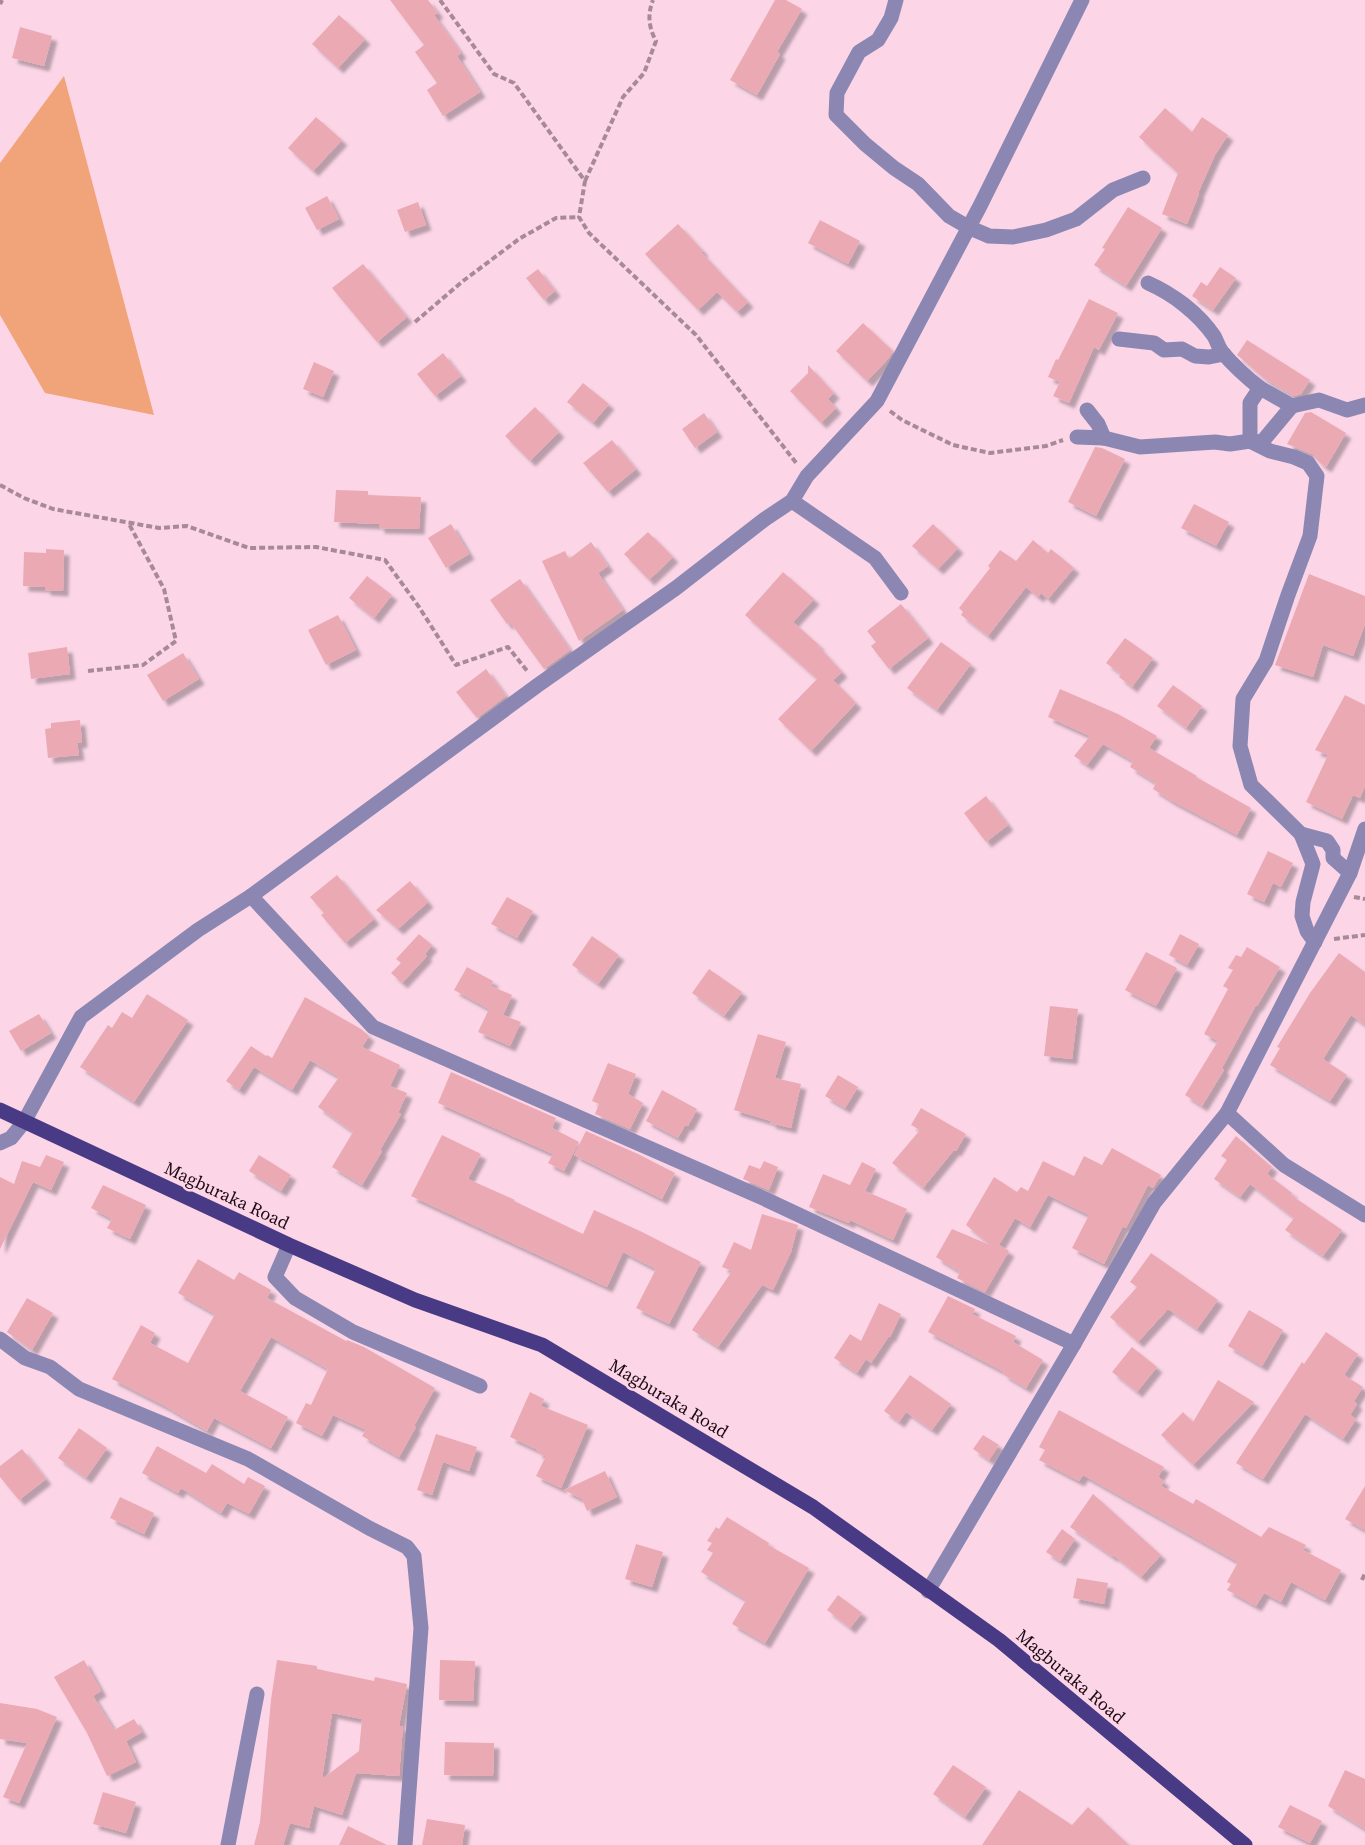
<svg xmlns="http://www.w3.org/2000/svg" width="1365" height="1845" font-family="'Source Serif 4',serif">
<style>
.green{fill:#f1a37a}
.building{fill:#eba9b4;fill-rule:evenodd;filter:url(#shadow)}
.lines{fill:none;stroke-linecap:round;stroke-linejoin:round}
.path{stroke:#a88998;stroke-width:4;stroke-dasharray:6 3;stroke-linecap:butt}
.street{stroke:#8b87b2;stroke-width:15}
.primary{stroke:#483a84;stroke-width:15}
.labels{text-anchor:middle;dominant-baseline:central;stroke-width:5;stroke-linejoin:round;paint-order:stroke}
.street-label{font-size:18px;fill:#1e0a15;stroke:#fcd6e7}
</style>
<defs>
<filter id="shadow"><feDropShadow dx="5.5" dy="5.5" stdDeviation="1.5" flood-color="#0004"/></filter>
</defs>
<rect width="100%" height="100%" fill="#fcd6e7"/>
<path class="green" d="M64,76L154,415L45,393L0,315V163Z"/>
<g class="building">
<path d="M390,0H428L438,13L434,15L461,53L457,56L480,92L443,116L427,90L437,83L415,52L424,45Z"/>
<path d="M775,0H786L802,9L777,52L780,54L757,95L730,80Z"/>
<path d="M339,15L365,39L338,68L312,44Z"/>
<path d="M20,27L52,36L44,66L12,58Z"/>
<path d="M1165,108L1192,132L1202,117L1228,135L1215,155L1198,193L1199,194L1187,224L1162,214L1178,173L1139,137Z"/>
<path d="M316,117L342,140L313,171L288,148Z"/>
<path d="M327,196L339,219L317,230L305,208Z"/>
<path d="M418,202L426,225L405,232L397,210Z"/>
<path d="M1128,207L1162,228L1126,286L1094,265L1105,249L1102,248Z"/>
<path d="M820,220L860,241L848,264L808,243Z"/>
<path d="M678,224L703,251L701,252L748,302L737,312L717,292L698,310L645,254Z"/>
<path d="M363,264L407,317L377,342L332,288Z"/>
<path d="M1220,267L1236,278L1213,310L1192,296L1201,282L1207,286Z"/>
<path d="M538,269L555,291L544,300L526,278Z"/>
<path d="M1089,299L1118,313L1099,350L1094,347L1069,403L1053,396L1060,382L1048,377L1056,359L1058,360Z"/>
<path d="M863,323L893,351L889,358L867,381L836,351Z"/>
<path d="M1247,340L1310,380L1301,394L1294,396L1264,378L1242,359L1237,355Z"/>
<path d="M443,353L461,376L435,396L417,374Z"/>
<path d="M314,362L334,371L323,397L303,389Z"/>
<path d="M808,365L834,393L828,399L836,408L821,423L790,391L808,373Z"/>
<path d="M583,383L609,404L593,423L567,402Z"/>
<path d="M535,407L559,432L530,461L505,436Z"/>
<path d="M1311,412L1346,433L1326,467L1320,463L1312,454L1287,444L1305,413Z"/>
<path d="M704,413L717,432L695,448L682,429Z"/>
<path d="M612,440L636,469L608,492L583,463Z"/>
<path d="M1095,447L1102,448L1125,459L1096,516L1068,502Z"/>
<path d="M336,490L368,491V495L421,497L419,529L379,528V524L334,522Z"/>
<path d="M1194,504L1229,522L1216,546L1181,528Z"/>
<path d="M451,524L469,554L446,568L428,538Z"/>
<path d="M933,524L958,548L938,569L912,546Z"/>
<path d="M648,532L673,557L649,580L624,554Z"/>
<path d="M1033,540L1048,553L1051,549L1074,568L1048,599L1041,593L1038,597L1026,587L988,636L961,615L963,612L959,608L990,568L988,566L1000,550L1016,561Z"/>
<path d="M591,542L608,566L598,573L623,610L579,641L542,561L565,551L569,559Z"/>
<path d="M46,549L64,550L63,591L45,590V587L23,586L24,552L46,553Z"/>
<path d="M783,572L814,599L793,622L819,645L818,646L842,672L833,680L856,703L811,751L778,719L817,679L745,615Z"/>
<path d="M1309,574L1365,596V624L1353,656L1323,645L1313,677L1275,665Z"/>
<path d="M367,576L392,595L374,618L349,598Z"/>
<path d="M520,579L570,650L544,669L510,622L507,624L490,600Z"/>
<path d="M901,604L928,638L889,669L871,646L876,642L867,631Z"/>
<path d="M338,615L356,650L326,665L308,630Z"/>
<path d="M1125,638L1153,658L1132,687L1119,677L1121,674L1106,663Z"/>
<path d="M941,642L971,664L937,710L907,688Z"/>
<path d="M67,647L70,674L31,679L28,653Z"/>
<path d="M183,653L199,679L163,701L147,675Z"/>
<path d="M486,669L506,696L477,718L456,692Z"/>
<path d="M1173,685L1202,706L1186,728L1157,706Z"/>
<path d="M1060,689L1118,714L1157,736L1149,748L1197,776L1196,777L1251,808L1237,835L1172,801L1153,789L1156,783L1130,767L1133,761L1103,744L1087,765L1074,756L1090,736L1048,717Z"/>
<path d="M1345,695L1365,705V786L1360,798L1353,795L1342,819L1306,802L1328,755L1315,750Z"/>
<path d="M80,720L82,742L77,743L79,755L48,758L45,729L51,728V723Z"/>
<path d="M986,796L1008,825L986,842L964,813Z"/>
<path d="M1268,851L1293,863L1281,887L1273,883L1264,902L1247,894Z"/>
<path d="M337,875L374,919L345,943L321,915L324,913L310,897Z"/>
<path d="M410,881L428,902L398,929L376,910Z"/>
<path d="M507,897L533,911L517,938L491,924Z"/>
<path d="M419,934L432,945L425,954L427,956L402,983L391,973L401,963L396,959Z"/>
<path d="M1180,934L1199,944L1187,965L1169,955Z"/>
<path d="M592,936L619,955L598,984L572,965Z"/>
<path d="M1247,947L1280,967L1257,1006L1256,1005L1222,1068L1224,1070L1202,1106L1185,1095L1218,1041L1204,1034L1228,989L1223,986L1233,970L1228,968L1236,955L1241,957Z"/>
<path d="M1146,952L1177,968L1156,1006L1125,990Z"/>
<path d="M1339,953L1365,972V1025L1351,1015L1323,1059L1347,1075L1330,1101L1270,1065L1280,1048L1277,1047L1310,993Z"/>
<path d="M467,967L493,981L491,986L512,995L503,1015L521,1022L510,1046L478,1032L489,1009L454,990Z"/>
<path d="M709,969L742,992L724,1016L692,993Z"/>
<path d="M147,994L188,1020L134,1102L80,1067L108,1025L112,1028L122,1012L132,1018Z"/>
<path d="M305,997L361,1029L369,1036L362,1047L400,1065L390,1086L407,1093L398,1113L401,1114L380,1150L382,1151L362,1185L332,1167L353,1132L318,1107L339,1077L310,1060L292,1090L254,1067L239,1090L226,1081L251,1046L266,1056L267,1055L272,1058Z"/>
<path d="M1050,1006L1078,1009L1072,1059L1044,1056Z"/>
<path d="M39,1014L51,1033L21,1051L9,1031Z"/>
<path d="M758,1034L786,1042L775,1078L801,1084L791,1128L770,1123L771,1121L734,1110Z"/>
<path d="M608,1063L636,1074L628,1094L643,1103L630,1129L595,1114L599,1104L592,1101Z"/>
<path d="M451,1072L556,1118L552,1128L579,1142L564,1171L548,1163L553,1154L438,1103Z"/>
<path d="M838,1075L858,1087L845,1108L825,1096Z"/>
<path d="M662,1090L697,1109L688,1126L685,1125L678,1138L646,1121Z"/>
<path d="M921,1108L966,1134L956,1151L954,1150L923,1188L892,1163L920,1130L911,1125Z"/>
<path d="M586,1131L638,1154L675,1173L662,1199L574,1155Z"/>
<path d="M442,1135L481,1154L468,1179L515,1200L514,1201L583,1234L594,1210L640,1231L701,1262L669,1324L636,1308L656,1269L623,1252L607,1287L411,1196Z"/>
<path d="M1236,1136L1272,1167L1267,1174L1292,1193L1291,1195L1342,1230L1323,1256L1285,1230L1294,1218L1250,1184L1240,1197L1214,1179L1227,1160L1221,1156Z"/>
<path d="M1112,1148L1161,1175L1153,1188L1148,1185L1126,1228L1123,1226L1104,1264L1072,1248L1089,1215L1048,1195L1030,1227L1015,1218L999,1245L1009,1251L985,1292L957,1278L960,1272L936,1257L952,1229L990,1245L966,1225L994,1177L1017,1192L1021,1187L1028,1191L1043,1161L1074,1176L1084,1156L1102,1165Z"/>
<path d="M46,1155L64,1162L51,1190L33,1182L0,1249V1177L14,1184L22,1161L40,1167Z"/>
<path d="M259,1155L291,1175L281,1191L249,1171Z"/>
<path d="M764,1161L778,1167L769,1190L743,1179L749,1165L760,1169Z"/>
<path d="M862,1162L876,1169L865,1191L907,1209L893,1240L850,1220L849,1223L809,1207L823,1174L850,1185Z"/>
<path d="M103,1185L146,1205L130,1239L107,1228L112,1219L91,1208Z"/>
<path d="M762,1214L798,1225L791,1252L773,1290L762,1285L718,1347L692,1330L732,1271L722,1267L734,1242L751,1250Z"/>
<path d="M1151,1253L1218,1300L1197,1329L1168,1309L1138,1342L1110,1317L1137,1287L1130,1282Z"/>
<path d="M198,1259L234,1280L239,1272L271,1290L267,1298L346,1341L347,1340L364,1347L435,1388L414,1426L416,1427L399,1457L362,1436L366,1430L333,1415L322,1436L296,1423L306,1403L311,1405L328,1369L271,1337L240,1391L288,1417L271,1448L214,1418L207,1431L165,1406L112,1379L141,1325L155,1333L150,1343L188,1363L215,1314L178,1293Z"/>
<path d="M948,1296L975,1309L972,1314L1016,1336L1013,1342L1043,1360L1026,1388L1003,1374L1004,1372L928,1332Z"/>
<path d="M27,1298L53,1313L32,1350L7,1332Z"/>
<path d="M879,1303L901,1314L890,1337L889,1336L871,1363L866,1359L857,1373L834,1358L850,1334L861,1341Z"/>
<path d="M1249,1310L1283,1330L1262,1366L1228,1346Z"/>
<path d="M1326,1332L1358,1354L1344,1375L1363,1387L1354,1401L1357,1404L1350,1415L1356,1419L1343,1439L1305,1414L1263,1479L1236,1463L1302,1362L1304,1364Z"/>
<path d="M1132,1347L1157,1367L1137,1392L1112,1372Z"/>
<path d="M910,1375L951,1404L932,1430L906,1412L899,1422L884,1411Z"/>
<path d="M1218,1380L1254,1402L1193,1465L1161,1435L1183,1412L1193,1422Z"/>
<path d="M530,1392L544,1399L541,1406L588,1425L561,1488L536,1476L546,1456L537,1453L538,1450L510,1437Z"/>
<path d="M1059,1410L1164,1467L1158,1477L1164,1481L1161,1486L1193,1504L1196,1499L1261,1537L1269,1527L1306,1545L1303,1550L1341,1570L1325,1600L1291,1582L1281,1602L1264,1593L1256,1606L1227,1590L1231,1584L1227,1582L1238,1562L1083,1475L1079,1481L1039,1460L1045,1450L1039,1447Z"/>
<path d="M79,1428L107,1448L86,1478L58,1458Z"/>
<path d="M436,1434L477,1447L469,1471L443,1462L432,1495L417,1490Z"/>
<path d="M983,1435L999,1445L989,1460L973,1449Z"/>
<path d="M157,1446L206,1473L212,1464L244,1484L248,1477L265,1486L249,1514L227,1503L221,1513L181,1488L178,1493L142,1473Z"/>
<path d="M22,1449L46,1479L19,1500L0,1477V1466Z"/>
<path d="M605,1471L617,1497L587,1511L582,1499L564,1490Z"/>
<path d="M1365,1486V1530L1345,1519Z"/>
<path d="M1093,1494L1161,1555L1141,1577L1113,1555V1557L1070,1527Z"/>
<path d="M120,1497L154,1513L144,1534L110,1518Z"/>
<path d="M727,1517L769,1543L768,1545L809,1568L765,1643L732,1624L746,1600L701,1572L713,1553L707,1550L712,1543L707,1541L716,1527L719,1529Z"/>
<path d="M1062,1529L1075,1539L1060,1561L1046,1552Z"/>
<path d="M636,1544L663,1552L652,1587L625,1579Z"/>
<path d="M1077,1578L1108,1583L1104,1604L1073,1598Z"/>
<path d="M838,1595L862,1613L850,1628L827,1610Z"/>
<path d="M84,1660L101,1691L93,1696L114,1730L134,1719L142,1732L126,1741L136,1762L107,1776L87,1733L54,1677Z"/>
<path d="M277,1660L317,1666V1669L374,1681L375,1677L407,1684L399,1726H403L399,1776L356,1773L342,1815L314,1806L309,1828L290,1823L283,1845H254L260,1822L271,1700ZM332,1713L362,1719L359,1751L322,1779Z"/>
<path d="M440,1660L475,1661L473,1701L439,1700Z"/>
<path d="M0,1703L37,1709L57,1717L19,1803L3,1797L27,1743L0,1739Z"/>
<path d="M445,1742L494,1743L493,1776L444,1775Z"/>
<path d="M953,1765L986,1787L965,1817L933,1794Z"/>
<path d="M1345,1770L1365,1779V1829L1328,1806Z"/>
<path d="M1019,1790L1072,1825L1088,1807L1129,1845H982Z"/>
<path d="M103,1792L136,1802L126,1833L93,1824Z"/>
<path d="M1290,1805L1322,1821L1310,1843L1278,1827Z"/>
<path d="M427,1819L465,1825L462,1845H422Z"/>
<path d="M348,1826L387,1845H339Z"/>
</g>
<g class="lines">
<g class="path">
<path d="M440,0L494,74L514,83L585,181L579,217L589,233L696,335L797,464"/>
<path d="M0,4L2,0"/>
<path d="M585,181L623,97L644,73L656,41C649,28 647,15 653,0"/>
<path d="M415,322L463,281L519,239L556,218L579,217"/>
<path d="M890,411L902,420L953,445L990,453L1046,446L1063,440"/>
<path d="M0,485L24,498L53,509L159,528L187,526L249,548L316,547L385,560L419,607L456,665L508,647L528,672"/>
<path d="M88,671L143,665L176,641L164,589L129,524"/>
<path d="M1354,897L1365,899"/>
<path d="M1334,939L1365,935"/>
<path d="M1362,1580L1365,1573"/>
</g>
<g class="street">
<path d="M896,0L891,18L878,40L859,52L837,93L836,115L865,144L894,168L918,184L949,216L968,227L989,236L1013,237L1046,230L1076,219L1113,190L1143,178"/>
<path d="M1119,339L1154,343L1164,350L1182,349L1195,356L1209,357L1224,354"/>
<path d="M1260,388L1292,406L1319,400L1347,410L1365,405"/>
<path d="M1087,410L1098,424L1104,438"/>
<path d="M1077,437L1104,438L1140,447L1215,442L1230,444L1250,441V403L1260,388C1246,377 1233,365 1222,352C1218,347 1217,341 1214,336C1198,313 1173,294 1148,283"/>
<path d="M1250,441L1270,451L1294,457L1308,463L1317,476L1310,536L1288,595L1266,661L1243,699L1240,746L1251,785L1301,834L1327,841L1333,850V858L1350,873"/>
<path d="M1250,441L1262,442L1292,406"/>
<path d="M792,501L875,558L901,593"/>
<path d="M1301,834L1313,864L1303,902L1302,916L1307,931L1315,942"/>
<path d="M251,896L373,1027L765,1199L1074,1344"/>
<path d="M1227,1113L1284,1165L1365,1215"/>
<path d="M0,1143L11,1138L24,1122L81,1017L198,930L251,896L538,685L676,588L765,519L792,501L807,476L877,401L980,206L1082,0"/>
<path d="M289,1245L275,1277L295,1298L353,1332L480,1386"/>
<path d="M0,1339L25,1358L50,1367L79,1389L248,1459L369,1528L407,1547L414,1556L421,1628L405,1845"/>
<path d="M928,1591L1074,1344L1154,1203L1227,1113L1350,873L1365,829"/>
<path d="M228,1845L257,1694"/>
</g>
<path class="primary" d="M0,1110L289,1245L415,1300L542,1345L813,1507L999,1640L1245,1845"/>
</g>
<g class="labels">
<g class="street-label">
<text transform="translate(227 1195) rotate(25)">Magburaka Road</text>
<text transform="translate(669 1398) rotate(31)">Magburaka Road</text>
<text transform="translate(1071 1676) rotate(40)">Magburaka Road</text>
</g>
</g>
</svg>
